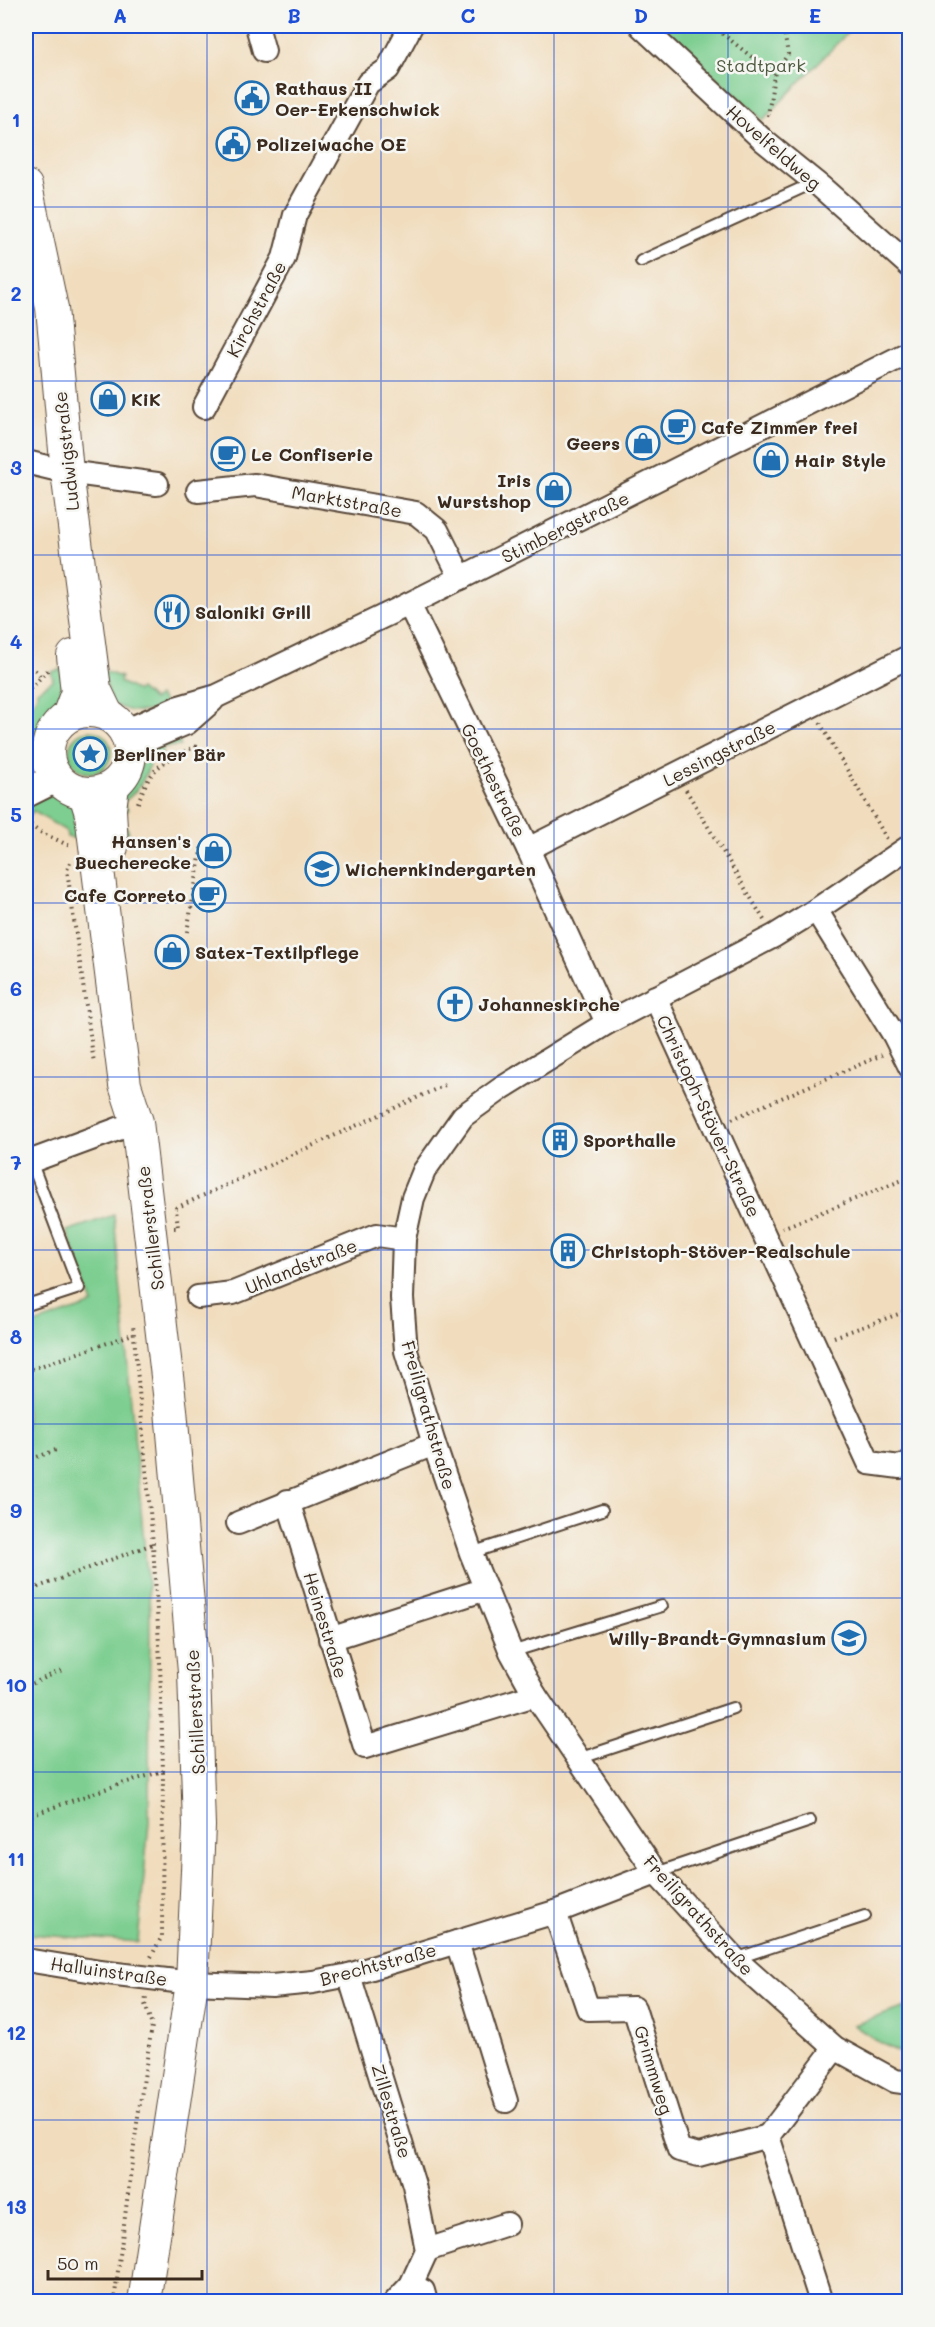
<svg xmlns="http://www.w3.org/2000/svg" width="935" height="2327" font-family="Mali,sans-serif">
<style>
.green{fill:#7dce90;stroke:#5c7c57;stroke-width:1.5}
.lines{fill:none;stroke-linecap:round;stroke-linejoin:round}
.service-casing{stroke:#564536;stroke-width:14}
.minor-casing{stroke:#564536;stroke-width:26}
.tertiary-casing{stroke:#564536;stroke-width:32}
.secondary-casing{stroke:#564536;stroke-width:34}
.path{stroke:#564536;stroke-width:4;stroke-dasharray:1.5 4.5;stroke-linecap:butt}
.service{stroke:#fff;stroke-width:10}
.minor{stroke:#fff;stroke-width:22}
.tertiary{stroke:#fff;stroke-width:28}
.secondary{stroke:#fff;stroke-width:32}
.grid{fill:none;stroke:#1d4ed8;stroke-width:1.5;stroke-opacity:0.55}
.labels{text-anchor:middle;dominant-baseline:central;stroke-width:5;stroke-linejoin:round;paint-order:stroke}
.park-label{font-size:18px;fill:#4f5b40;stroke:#f6f6f2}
.poi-label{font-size:18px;font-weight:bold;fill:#3b2a1e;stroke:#f6f6f2;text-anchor:start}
.street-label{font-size:18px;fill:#3b2a1e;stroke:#f6f6f2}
.neatline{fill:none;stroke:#1d4ed8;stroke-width:2}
.grid-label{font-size:20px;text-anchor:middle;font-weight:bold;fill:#1d4ed8}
</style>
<rect width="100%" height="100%" fill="#f6f6f2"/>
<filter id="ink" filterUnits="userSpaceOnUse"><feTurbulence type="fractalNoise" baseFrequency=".0167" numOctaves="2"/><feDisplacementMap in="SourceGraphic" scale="12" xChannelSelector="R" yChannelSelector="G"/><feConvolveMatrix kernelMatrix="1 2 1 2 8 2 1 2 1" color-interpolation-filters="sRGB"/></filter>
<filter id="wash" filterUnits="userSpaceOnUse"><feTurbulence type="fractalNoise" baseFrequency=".008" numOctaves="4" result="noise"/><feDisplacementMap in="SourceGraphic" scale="24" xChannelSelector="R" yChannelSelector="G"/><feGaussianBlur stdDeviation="1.35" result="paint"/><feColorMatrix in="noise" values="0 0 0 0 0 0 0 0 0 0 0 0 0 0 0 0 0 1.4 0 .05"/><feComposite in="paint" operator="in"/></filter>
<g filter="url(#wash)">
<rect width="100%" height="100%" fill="#f1ddbe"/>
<g class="green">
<path d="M660,26H854L763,120Z"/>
<path d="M64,668L59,711L46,725L35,757L26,767V755L28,748C25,725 24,717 37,695V691L53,680L51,672Z"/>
<path d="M103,671L121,677L120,682L137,691L140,689L153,700L159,696L167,706C147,713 130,715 111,702Z"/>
<circle cx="90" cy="752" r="21"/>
<path d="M179,734L180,746L162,747V757L151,758C147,777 139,790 124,802L128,810L120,815L129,832L117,837L118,798L134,782L147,751Z"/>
<path d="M53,795C78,799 80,821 87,841L67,837L66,831L33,811L29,816L26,813V800Z"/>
<path d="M114,1215L150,1608L149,1822L138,1942L26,1934V1327L93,1304L67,1231Z"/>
<path d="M909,2006V2057L882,2044L853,2025Z"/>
</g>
</g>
<g filter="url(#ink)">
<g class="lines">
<defs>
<g id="service">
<path d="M641,261L815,182"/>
<path d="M26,1301L27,1305L79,1288L31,1161"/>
<path d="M471,1553L602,1510"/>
<path d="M511,1652L662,1606"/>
<path d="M578,1759L733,1708"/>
<path d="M656,1873L810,1821"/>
<path d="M735,1959L865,1916"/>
</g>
<g id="minor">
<path d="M257,26L264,51"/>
<path d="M641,26L764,141L821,187L910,266"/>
<path d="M204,407L284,258L295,215L368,83L388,69L411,26"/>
<path d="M26,462L67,472L157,484"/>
<path d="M198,491L255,485L416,513L437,530L461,578"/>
<path d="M409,604L528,849L607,1023"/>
<path d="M125,731L179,707L217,696L409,604L910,352"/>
<path d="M130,747L187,723L212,701"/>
<path d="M910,846L816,910L774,936L607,1023L502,1088L463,1116L424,1171L413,1198L404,1239L402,1298L406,1351L434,1444L471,1553L511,1652L535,1695L656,1873L735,1959L835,2048L895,2081L910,2083"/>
<path d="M528,849L910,656"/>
<path d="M816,910L894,1035L910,1067"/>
<path d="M655,997L869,1463L900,1467L910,1462"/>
<path d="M26,1163L137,1122"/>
<path d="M198,1297L233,1293L377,1235L404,1239"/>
<path d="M288,1501L365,1747L535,1695"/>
<path d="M238,1523L434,1444"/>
<path d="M330,1639L486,1589"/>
<path d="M555,1912L588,2009L634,2008L679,2150L699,2155L768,2136"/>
<path d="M457,1942L506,2101"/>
<path d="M26,1960L100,1972L192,1983L272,1986L313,1982L349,1975L555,1912L656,1873"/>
<path d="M349,1975L414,2185L427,2250L411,2285L395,2302"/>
<path d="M427,2250L507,2224"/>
<path d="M411,2285L423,2291L426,2302"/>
<path d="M821,2302L768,2136L835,2048"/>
</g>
<path id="tertiary" d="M26,793L56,778"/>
<g id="secondary">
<path d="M26,186L52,308L67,472L95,689L107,714"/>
<circle cx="89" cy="752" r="41"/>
<path d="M68,716L77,692L73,656"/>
<path d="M85,794L91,814L125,1085L137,1122L171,1410L194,1672L199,1826L192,1983L144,2302"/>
<path d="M112,847L110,809L113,786"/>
</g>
</defs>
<use href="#service" class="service-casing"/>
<use href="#minor" class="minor-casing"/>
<use href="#tertiary" class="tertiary-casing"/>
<use href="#secondary" class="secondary-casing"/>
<g class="path">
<path d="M713,26L774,75"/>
<path d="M768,116L774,75L788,54L783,26"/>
<path d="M35,670L41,677"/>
<path d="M26,693L48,670"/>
<path d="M820,723L887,839"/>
<path d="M686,790L764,920"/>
<path d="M138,803C151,765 163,762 196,746L195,743"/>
<path d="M26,821L38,831L70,846"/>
<path d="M70,862L67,870L94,1063"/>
<path d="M187,932L202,845"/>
<path d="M732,1119L882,1055"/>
<path d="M174,1228H178L176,1208L445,1085"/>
<path d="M782,1228L910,1177"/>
<path d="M834,1337L910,1310"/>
<path d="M26,1371L133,1334"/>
<path d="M26,1461L59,1449"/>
<path d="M26,1535L33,1589L26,1706"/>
<path d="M26,1588L33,1589L153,1544"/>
<path d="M27,1686L62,1670"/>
<path d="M26,1817L108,1788L163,1771L160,1661L153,1544L133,1325"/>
<path d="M26,1922L31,1939"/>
<path d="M151,1957L162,1936L163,1771"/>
<path d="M114,2302L137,2123L152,2026L145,2004L146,1997"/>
</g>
<use href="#service" class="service"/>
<use href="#minor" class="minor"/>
<use href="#tertiary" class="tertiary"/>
<use href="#secondary" class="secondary"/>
</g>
</g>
<path class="grid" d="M207,26V2302M381,26V2302M554,26V2302M728,26V2302M26,207H910M26,381H910M26,555H910M26,729H910M26,903H910M26,1077H910M26,1250H910M26,1424H910M26,1598H910M26,1772H910M26,1946H910M26,2120H910"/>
<defs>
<symbol id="civic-ring" viewBox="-11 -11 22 22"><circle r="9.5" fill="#f6f6f2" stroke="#1f6fb2" stroke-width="1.5"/><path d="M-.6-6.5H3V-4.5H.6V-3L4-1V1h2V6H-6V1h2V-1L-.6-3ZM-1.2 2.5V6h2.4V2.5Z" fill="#1f6fb2"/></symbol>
<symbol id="shop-ring" viewBox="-11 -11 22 22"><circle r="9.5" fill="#f6f6f2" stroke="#1f6fb2" stroke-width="1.5"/><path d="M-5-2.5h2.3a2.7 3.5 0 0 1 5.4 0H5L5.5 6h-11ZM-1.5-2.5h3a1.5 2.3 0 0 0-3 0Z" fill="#1f6fb2"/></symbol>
<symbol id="cafe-ring" viewBox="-11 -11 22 22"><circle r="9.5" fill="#f6f6f2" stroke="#1f6fb2" stroke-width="1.5"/><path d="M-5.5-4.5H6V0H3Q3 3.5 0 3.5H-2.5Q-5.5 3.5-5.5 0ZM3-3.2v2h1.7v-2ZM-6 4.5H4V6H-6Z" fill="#1f6fb2"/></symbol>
<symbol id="restaurant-ring" viewBox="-11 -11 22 22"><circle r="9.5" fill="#f6f6f2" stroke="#1f6fb2" stroke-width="1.5"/><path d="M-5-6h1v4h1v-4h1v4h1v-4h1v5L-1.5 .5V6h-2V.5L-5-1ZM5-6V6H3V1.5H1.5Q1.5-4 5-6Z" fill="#1f6fb2"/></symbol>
<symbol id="sight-ring" viewBox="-11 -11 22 22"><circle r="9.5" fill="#f6f6f2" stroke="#1f6fb2" stroke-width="1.5"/><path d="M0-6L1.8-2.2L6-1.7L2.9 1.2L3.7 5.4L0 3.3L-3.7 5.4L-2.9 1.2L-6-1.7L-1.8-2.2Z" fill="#1f6fb2"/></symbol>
<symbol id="school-ring" viewBox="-11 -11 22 22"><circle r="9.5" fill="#f6f6f2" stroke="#1f6fb2" stroke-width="1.5"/><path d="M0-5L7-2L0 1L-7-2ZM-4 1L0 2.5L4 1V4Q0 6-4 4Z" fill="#1f6fb2"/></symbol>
<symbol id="church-ring" viewBox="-11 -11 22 22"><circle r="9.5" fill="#f6f6f2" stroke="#1f6fb2" stroke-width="1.5"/><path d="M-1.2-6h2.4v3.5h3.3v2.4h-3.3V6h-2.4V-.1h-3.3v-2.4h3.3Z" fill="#1f6fb2"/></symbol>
<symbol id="building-ring" viewBox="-11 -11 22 22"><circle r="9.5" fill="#f6f6f2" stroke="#1f6fb2" stroke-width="1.5"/><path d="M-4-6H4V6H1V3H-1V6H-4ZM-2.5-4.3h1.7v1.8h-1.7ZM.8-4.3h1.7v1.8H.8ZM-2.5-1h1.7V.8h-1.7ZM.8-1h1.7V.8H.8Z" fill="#1f6fb2"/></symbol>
</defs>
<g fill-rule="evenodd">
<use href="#civic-ring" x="233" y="79" width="38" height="38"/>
<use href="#civic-ring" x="214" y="125" width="38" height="38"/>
<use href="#shop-ring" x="89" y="380" width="38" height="38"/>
<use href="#cafe-ring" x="659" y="408" width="38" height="38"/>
<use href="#shop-ring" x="624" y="424" width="38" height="38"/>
<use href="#cafe-ring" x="209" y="435" width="38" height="38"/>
<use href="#shop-ring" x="752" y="441" width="38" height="38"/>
<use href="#shop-ring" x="535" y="471" width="38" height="38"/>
<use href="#restaurant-ring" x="153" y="593" width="38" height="38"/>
<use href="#sight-ring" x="71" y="735" width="38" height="38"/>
<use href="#shop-ring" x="195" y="832" width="38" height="38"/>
<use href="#school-ring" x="303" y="850" width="38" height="38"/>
<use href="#cafe-ring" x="190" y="876" width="38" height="38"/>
<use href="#shop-ring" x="153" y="933" width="38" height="38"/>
<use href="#church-ring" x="436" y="985" width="38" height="38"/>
<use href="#building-ring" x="541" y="1121" width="38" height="38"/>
<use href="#building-ring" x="549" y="1232" width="38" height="38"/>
<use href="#school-ring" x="830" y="1619" width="38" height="38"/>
</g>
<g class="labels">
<g class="park-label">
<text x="761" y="65">Stadtpark</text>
</g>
<g class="poi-label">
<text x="275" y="88">Rathaus II<tspan x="275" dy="21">Oer-Erkenschwick</tspan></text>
<text x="256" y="144">Polizeiwache OE</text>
<text x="131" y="399">KiK</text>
<text x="701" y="427">Cafe Zimmer frei</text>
<text x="620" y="443" text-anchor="end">Geers</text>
<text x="251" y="454">Le Confiserie</text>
<text x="794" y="460">Hair Style</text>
<text x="531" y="480" text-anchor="end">Iris<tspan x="531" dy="21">Wurstshop</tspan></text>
<text x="195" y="612">Saloniki Grill</text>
<text x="113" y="754">Berliner Bär</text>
<text x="191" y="841" text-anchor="end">Hansen's<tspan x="191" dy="21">Buecherecke</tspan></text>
<text x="345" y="869">Wichernkindergarten</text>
<text x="186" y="895" text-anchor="end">Cafe Correto</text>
<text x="195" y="952">Satex-Textilpflege</text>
<text x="478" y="1004">Johanneskirche</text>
<text x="583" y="1140">Sporthalle</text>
<text x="591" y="1251">Christoph-Stöver-Realschule</text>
<text x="826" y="1638" text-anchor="end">Willy-Brandt-Gymnasium</text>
</g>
<g class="street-label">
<text transform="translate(774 147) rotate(41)">Hovelfeldweg</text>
<text transform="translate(256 309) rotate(-62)">Kirchstraße</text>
<text transform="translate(66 451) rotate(-96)">Ludwigstraße</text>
<text transform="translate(347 501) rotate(10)">Marktstraße</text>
<text transform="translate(565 527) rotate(-26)">Stimbergstraße</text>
<text transform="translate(719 753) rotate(-27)">Lessingstraße</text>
<text transform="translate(494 780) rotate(64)">Goethestraße</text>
<text transform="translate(709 1116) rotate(65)">Christoph-Stöver-Straße</text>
<text transform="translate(150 1228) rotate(-97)">Schillerstraße</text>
<text transform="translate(301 1266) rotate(-22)">Uhlandstraße</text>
<text transform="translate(429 1415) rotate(74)">Freiligrathstraße</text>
<text transform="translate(326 1625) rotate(73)">Heinestraße</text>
<text transform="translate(195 1712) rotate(-93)">Schillerstraße</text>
<text transform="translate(699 1915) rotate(48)">Freiligrathstraße</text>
<text transform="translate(378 1964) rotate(-15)">Brechtstraße</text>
<text transform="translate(109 1971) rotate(8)">Halluinstraße</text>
<text transform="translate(654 2070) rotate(73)">Grimmweg</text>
<text transform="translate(392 2111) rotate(73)">Zillestraße</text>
</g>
</g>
<rect width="935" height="2327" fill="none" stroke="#f6f6f2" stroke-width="66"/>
<path d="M48 2270v9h154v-9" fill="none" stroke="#3b2a1e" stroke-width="3"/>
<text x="57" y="2270" font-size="18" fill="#3b2a1e" stroke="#f6f6f2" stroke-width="4.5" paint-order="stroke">50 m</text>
<rect x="33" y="33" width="869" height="2261" class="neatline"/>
<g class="grid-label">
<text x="120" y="23">A</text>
<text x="294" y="23">B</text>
<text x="468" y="23">C</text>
<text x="641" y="23">D</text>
<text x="815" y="23">E</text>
<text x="16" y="127">1</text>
<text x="16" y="301">2</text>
<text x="16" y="475">3</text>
<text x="16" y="649">4</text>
<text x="16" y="822">5</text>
<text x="16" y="996">6</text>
<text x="16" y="1170">7</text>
<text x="16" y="1344">8</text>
<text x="16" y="1518">9</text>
<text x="16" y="1692">10</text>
<text x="16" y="1866">11</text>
<text x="16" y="2040">12</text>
<text x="16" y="2214">13</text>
</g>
</svg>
